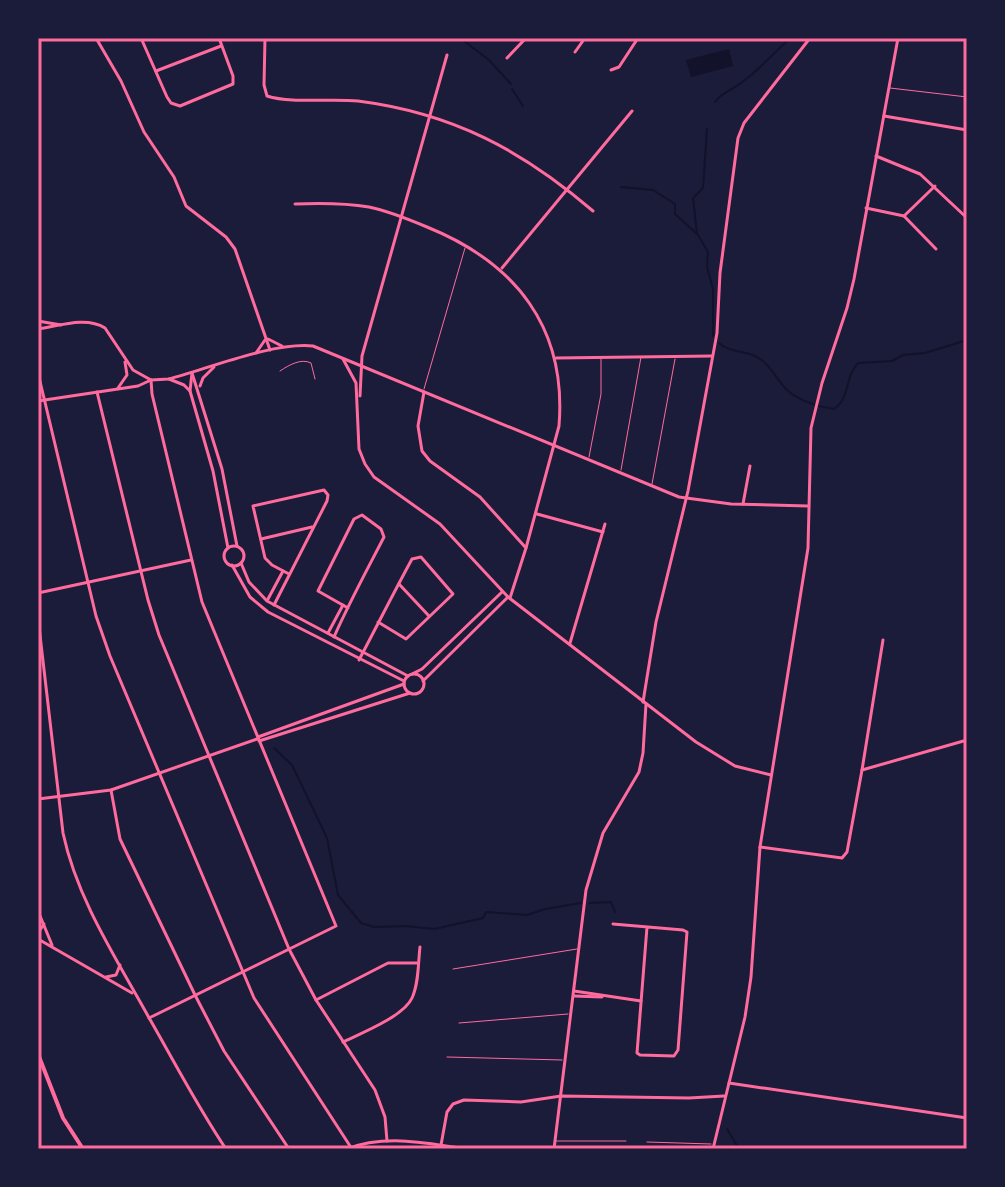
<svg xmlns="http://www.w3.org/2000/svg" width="1005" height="1187" font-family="Overpass,sans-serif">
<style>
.water{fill:#12122b}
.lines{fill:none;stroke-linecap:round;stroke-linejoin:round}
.stream{stroke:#12122b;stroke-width:2}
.service{stroke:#ff6b9d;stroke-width:1}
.minor{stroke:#ff6b9d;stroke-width:3}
.tertiary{stroke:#ff6b9d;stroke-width:3}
.primary{stroke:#ff6b9d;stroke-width:4}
.neatline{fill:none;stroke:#ff6b9d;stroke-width:3}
</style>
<rect width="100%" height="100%" fill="#1b1b3a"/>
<path class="water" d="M729,49L733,66L691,77L686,60Z"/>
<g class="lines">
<g class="stream">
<path d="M460,38L489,60L511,84"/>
<path d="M512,89L523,106"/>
<path d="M715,102C722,92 732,90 741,83C759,70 774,53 790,38"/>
<path d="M621,187L653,190L675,204V214L698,235L708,252L707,267L713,289V336"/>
<path d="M697,234L693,198L703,188L707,129"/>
<path d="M719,343C730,353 743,350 755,356C769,362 776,379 786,389C797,400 818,407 834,409C851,397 844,378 858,363L892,361L903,355L925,353L967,340"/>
<path d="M274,748L292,765L327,838L338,895L361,923L374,927L406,926L434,929L483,918L486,912L527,915L545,909L581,903"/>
<path d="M590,903L611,902L615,912"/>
<path d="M727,1129L739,1149"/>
</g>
<g class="service">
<path d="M890,88L967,97"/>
<path d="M280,371C289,365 301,358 311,363L315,379"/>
<path d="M424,389L465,248"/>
<path d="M589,457L601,394V359"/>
<path d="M621,470L641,357"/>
<path d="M652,484L675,359"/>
<path d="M453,969L577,949"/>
<path d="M459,1023L568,1014"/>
<path d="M447,1057L562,1060"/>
<path d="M556,1141H626"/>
<path d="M647,1142L711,1144"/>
</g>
<g class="minor">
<path d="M96,38L121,81L144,132L174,177L186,206L226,237L235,249L270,350"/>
<path d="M141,38L167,97L171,103L180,106L233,84V76L219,38"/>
<path d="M265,38L264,85L267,96C292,104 330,98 358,101C452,113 522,150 593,211"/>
<path d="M575,52L585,38"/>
<path d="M507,58L526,38"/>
<path d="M611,70L619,67L638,38"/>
<path d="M156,71L221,46"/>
<path d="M884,116L967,130"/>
<path d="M876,156L920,174L967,218"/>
<path d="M295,204C320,203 345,203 369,207C389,211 408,219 427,227C516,263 567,328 559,426L526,548L510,598"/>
<path d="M866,208L904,216L936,249"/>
<path d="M904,216L935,186"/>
<path d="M502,268L632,111"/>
<path d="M38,329C59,326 86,316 105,328L133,370L151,380"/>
<path d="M268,339L282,346"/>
<path d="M256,353L265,340"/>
<path d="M556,358L712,356"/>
<path d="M343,359L356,383L359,449L365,464L374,477L440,524L508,597L696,742L735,766L771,775"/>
<path d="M38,373L96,616L110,656L254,998L352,1149"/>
<path d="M192,373L190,391L213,471L228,548"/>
<path d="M192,373L222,469L237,546"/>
<path d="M169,379L184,385L190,391"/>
<path d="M200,386L203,378L214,367"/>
<path d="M118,388L127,375L125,362"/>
<path d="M97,392L148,600L159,635L289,949L316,1000L375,1090L385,1117L387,1141"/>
<path d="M424,392L418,426L422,451L430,461L480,497L526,548"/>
<path d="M360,396L362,356L447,55"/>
<path d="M38,401L138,386L151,380L169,379C210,368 273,342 313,346L679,497L731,504L808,506"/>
<path d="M743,504L750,466"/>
<path d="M537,514L603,532"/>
<path d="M261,539L312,527"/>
<circle cx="234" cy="556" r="10"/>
<path d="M241,563L249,582L267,601L408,676"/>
<path d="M232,565L250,597L268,612L404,681"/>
<path d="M399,584L429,616"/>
<path d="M38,593L191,560"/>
<path d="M268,599L283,571"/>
<path d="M274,605L327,501L328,495L324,490L253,506L265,558L272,565L289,574"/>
<path d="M38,618L63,833C77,899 116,958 148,1016C174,1061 197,1106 226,1149"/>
<path d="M328,633L343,605"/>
<path d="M334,637C349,603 367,570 384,537L381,529L362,515L354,519L318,591L348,608"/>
<path d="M570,643L605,524"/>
<path d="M359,660C377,626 394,592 412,559L421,557L453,594L406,639L378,622"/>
<path d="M412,674L422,669L502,592"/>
<circle cx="414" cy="684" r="10"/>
<path d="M423,681L508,597"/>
<path d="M643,702L656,622L688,491L717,333L720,273L738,138L744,123L810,38"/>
<path d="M258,737L404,684"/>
<path d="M259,741L410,693"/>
<path d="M862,770L883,640"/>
<path d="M111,790L120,839L195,995L224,1051L289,1149"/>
<path d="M38,799L111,790L257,739"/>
<path d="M760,847L842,858L847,852L862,770L967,740"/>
<path d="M38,911L52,945"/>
<path d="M613,924L683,930L687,932L678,1050L674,1056L640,1055L637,1053L647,927"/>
<path d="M38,933L44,924"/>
<path d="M38,939L132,993"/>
<path d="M106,977L116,975L120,965"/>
<path d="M574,991L641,1001"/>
<path d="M574,996L602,997"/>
<path d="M316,1000L388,963H418"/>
<path d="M149,1018L336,926L202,602L152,394L151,380"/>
<path d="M343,1042C362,1033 404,1016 412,998C419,983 418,963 420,947"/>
<path d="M729,1083L967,1118"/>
<path d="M441,1145L447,1112L453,1104L464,1100L521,1102L561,1096L689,1098L724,1096"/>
<path d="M347,1149C384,1134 428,1143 466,1149"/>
<path d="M554,1149L586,890L603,833L639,772L643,753L646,704"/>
<path d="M713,1149L745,1017L751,977L760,847L808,548L811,428L822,383L847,308L854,279L898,38"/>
</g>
<path class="tertiary" d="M38,321L61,325"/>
<path class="primary" d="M38,1054L63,1118L83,1149"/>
</g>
<rect width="1005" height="1187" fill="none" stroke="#1b1b3a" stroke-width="80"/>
<rect x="40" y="40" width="925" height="1107" class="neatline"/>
</svg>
